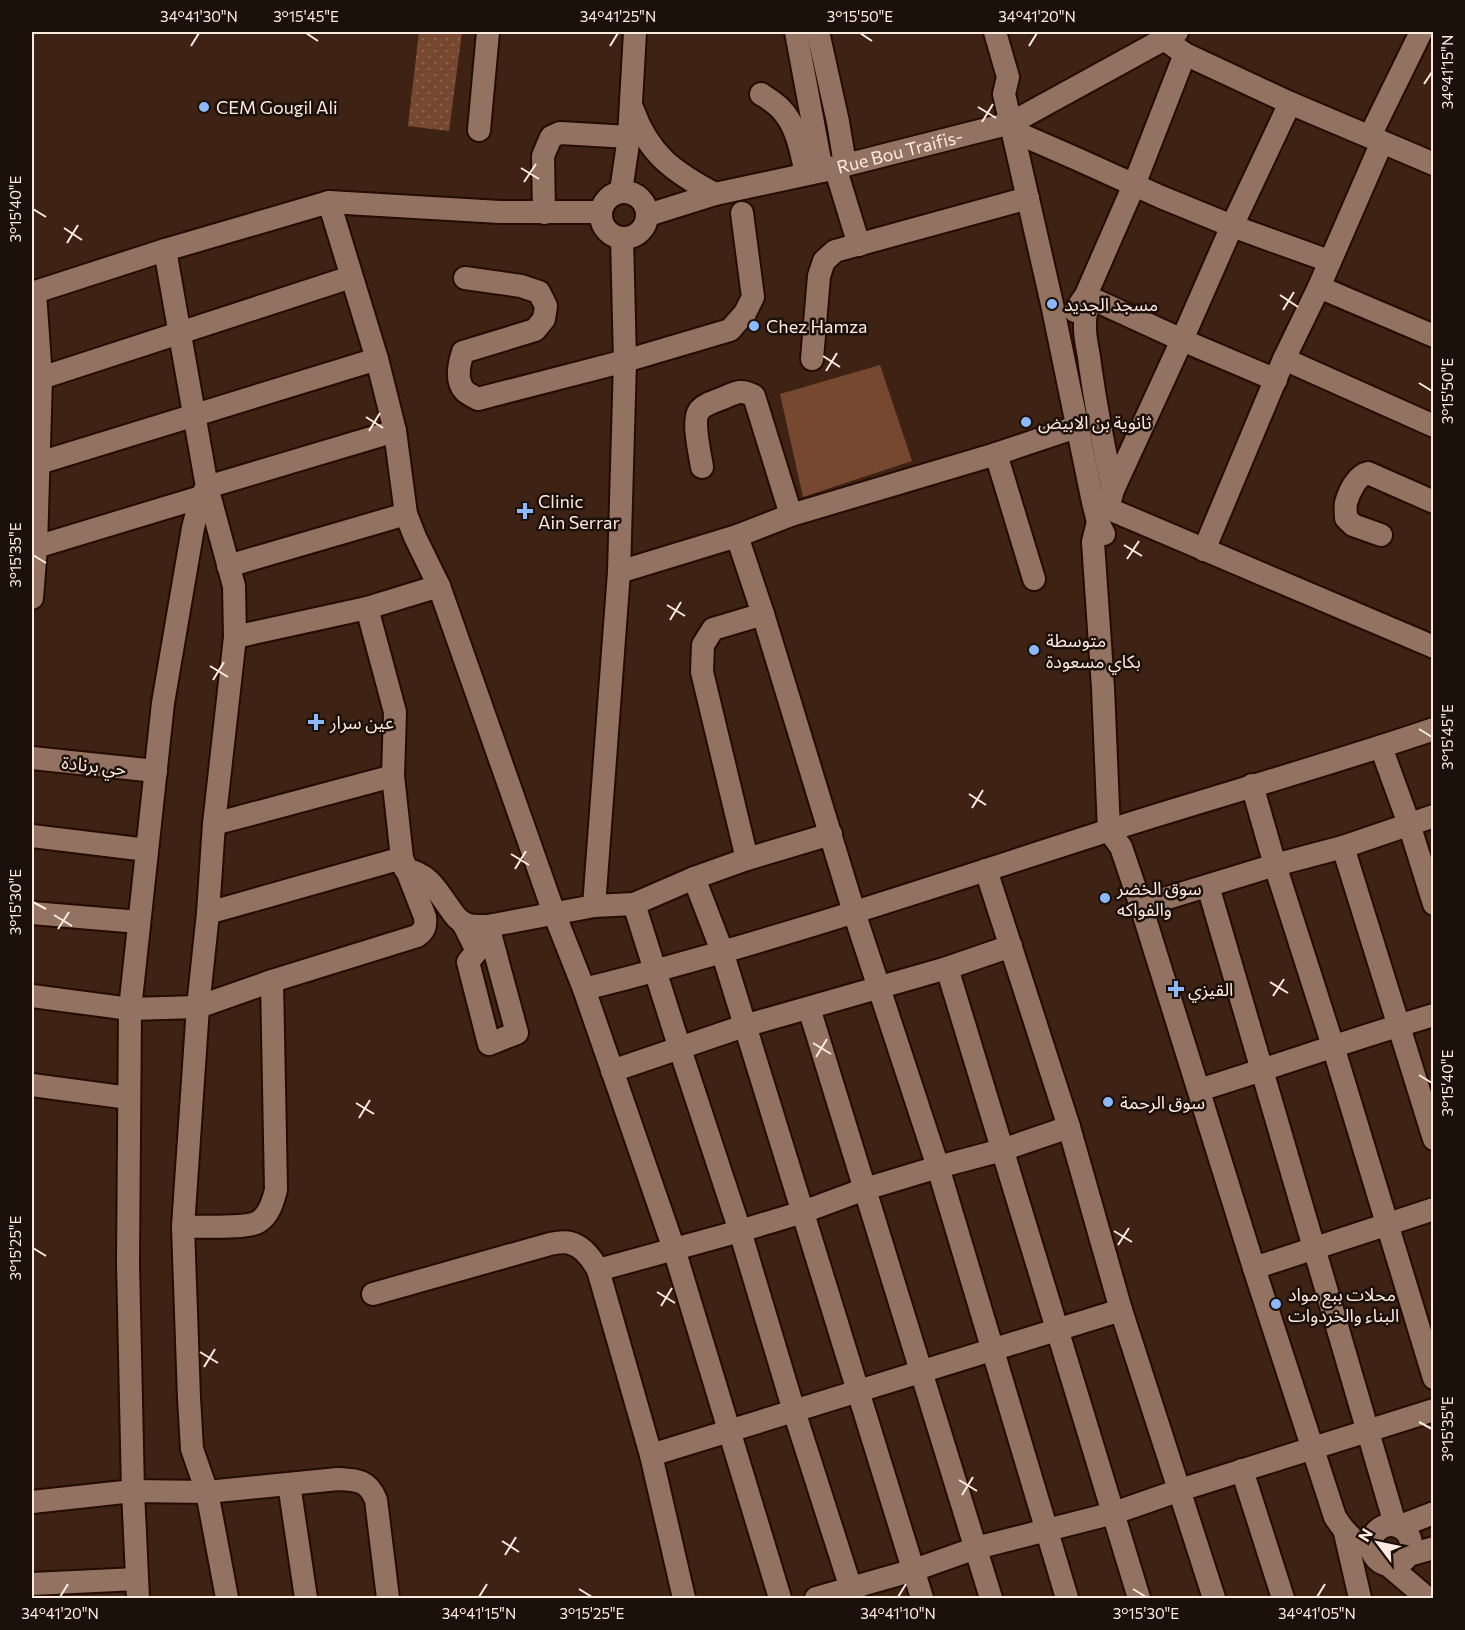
<svg xmlns="http://www.w3.org/2000/svg" width="1465" height="1630" font-family="Commissioner,'Noto Sans Arabic',sans-serif">
<style>
.grass{fill:#75482f}
.park{fill:url(#park-dots)}
.lines{fill:none;stroke-linecap:round;stroke-linejoin:round}
.minor-casing{stroke:#240c01;stroke-width:26}
.minor{stroke:#937261;stroke-width:22}
.ticks{fill:none;stroke:#fceae0;stroke-width:2}
.poi-dot{fill:#8cb9fc;stroke:#1c100a;stroke-width:2}
.labels{text-anchor:middle;dominant-baseline:central;stroke-width:5;stroke-linejoin:round;paint-order:stroke}
.poi-label{font-size:18px;fill:#fceae0;stroke:#1c100a;text-anchor:start}
.street-label{font-size:18px;fill:#fceae0;stroke:#1c100a}
.neatline{fill:none;stroke:#fceae0;stroke-width:2}
.ticks-label{font-size:15px;text-anchor:middle;fill:#fceae0}
</style>
<defs>
<pattern id="park-dots" width="8" height="8" patternUnits="userSpaceOnUse" patternTransform="scale(1.5)"><rect width="8" height="8" fill="#75482f"/><path d="M2 2h.1M6 6h.1" fill="none" stroke="#8a634d" stroke-width="1.8" stroke-linecap="round"/></pattern>
</defs>
<rect width="100%" height="100%" fill="#3e2314"/>
<path class="grass" d="M880,365L912,461L803,497L780,394Z"/>
<path class="park" d="M419,32H462L449,131L408,126Z"/>
<g class="lines">
<defs>
<g id="minor">
<path d="M796,32L822,171"/>
<path d="M818,32L838,122L845,164"/>
<path d="M995,32L1008,77L1004,94L1052,304L1093,502L1098,522L1104,534"/>
<path d="M1161,32L1164,39L1185,54L1290,103L1434,164"/>
<path d="M761,94C767,98 774,102 780,108C797,125 801,151 806,174"/>
<path d="M633,110C649,155 674,172 715,194"/>
<path d="M479,130L488,32"/>
<path d="M1013,131L1077,159L1161,197L1232,226L1329,261"/>
<path d="M1370,136L1421,32"/>
<path d="M835,167L859,245"/>
<path d="M621,191L629,137L635,32"/>
<circle cx="624" cy="215" r="23"/>
<path d="M329,202L377,359L395,431L406,514L415,537L439,586L554,913L584,989L674,1249L780,1598"/>
<path d="M544,213L543,156L551,137L560,133L629,137"/>
<path id="s1" d="M648,215L715,194L822,171L1011,123L1177,32"/>
<path d="M165,250L207,487L234,586L235,637L214,824L208,913L198,1007L183,1227L189,1398L192,1449L207,1492L227,1598"/>
<path d="M465,278L521,286L539,292L546,306L544,319L535,330L463,352C459,364 455,381 465,391C468,394 474,397 478,399L625,361L730,330L745,313L753,297L742,213"/>
<path d="M1319,287L1434,336"/>
<path d="M32,293L165,250L329,202L500,212H600"/>
<path d="M1075,311L1086,295L1134,185L1185,54"/>
<path d="M812,359L819,276L824,261L835,251L1028,198"/>
<path d="M1284,359L1434,426"/>
<path d="M41,378L351,277"/>
<path d="M996,454L1034,579"/>
<path d="M39,463L377,359"/>
<path d="M702,467C700,454 692,421 699,411C704,404 716,401 723,398C737,392 741,389 754,396L791,515"/>
<path d="M1113,490C1104,449 1096,407 1090,365C1089,352 1084,337 1085,324C1085,314 1087,303 1097,301L1182,340L1276,380"/>
<path d="M1095,503L1434,647"/>
<path d="M1108,508L1113,490L1182,340L1232,226L1290,103"/>
<path d="M1098,522L1093,542L1103,688L1109,831L1121,847L1141,906L1254,1268L1335,1517C1346,1534 1353,1541 1372,1549"/>
<path d="M1381,535L1353,525L1346,518C1346,513 1345,508 1346,503C1349,492 1357,475 1368,473L1434,502"/>
<path d="M737,536L763,614L854,912L938,1167L1067,1598"/>
<path d="M36,547L201,497L207,487L395,431"/>
<path d="M1204,550L1284,359L1319,287L1382,142"/>
<path d="M228,566L406,514"/>
<path d="M619,572L737,536L791,515L996,454L1076,427"/>
<path d="M32,598L36,547L41,378L35,293"/>
<path d="M235,637L367,608"/>
<path d="M1381,747L1409,824L1434,904"/>
<path d="M32,758L156,771"/>
<path d="M1252,785L1275,865L1333,1046L1434,1378"/>
<path d="M214,824L393,776"/>
<path d="M32,836L147,850"/>
<path d="M1343,847L1434,1139"/>
<path d="M747,859L702,672L703,645L713,629L763,614"/>
<path d="M405,869C430,874 437,891 451,910C454,915 458,920 464,923C471,927 480,926 488,926L594,906L619,572L625,361L622,238"/>
<path d="M986,870L1069,1127L1121,1310L1214,1598"/>
<path d="M694,878L722,951L922,1598"/>
<path d="M1208,886L1395,1524"/>
<path d="M634,904L680,1049L740,1231L794,1411L854,1598"/>
<path d="M594,906L634,904L694,878L747,859L831,834"/>
<path d="M1141,906L1275,865L1343,847L1434,816"/>
<path d="M32,913L139,922"/>
<path d="M208,913L402,858"/>
<path d="M463,923L477,951L468,962L489,1044L517,1033L488,926"/>
<path d="M947,968L1139,1598"/>
<path d="M584,989C763,945 938,885 1113,829C1220,795 1328,765 1434,729"/>
<path d="M32,996L130,1009L198,1007L272,981L417,936C425,930 426,926 425,917L402,858L393,776L395,712L367,608L439,586"/>
<path d="M809,1008L991,1598"/>
<path d="M612,1071L744,1026L947,968L1011,946"/>
<path d="M32,1085L129,1098"/>
<path d="M1199,1090C1277,1066 1355,1038 1434,1015"/>
<path d="M183,1227C199,1226 246,1229 258,1222C269,1216 273,1201 276,1190L272,981"/>
<path d="M1254,1268L1434,1209"/>
<path d="M598,1270L740,1231L803,1212L865,1189L938,1167L1002,1150L1069,1127"/>
<path d="M373,1294L550,1244C555,1243 564,1241 570,1243C583,1246 592,1259 598,1270L651,1455L684,1598"/>
<path d="M651,1455L1121,1310"/>
<path d="M1242,1470L1283,1598"/>
<path d="M289,1484L306,1598"/>
<path d="M32,1502L133,1491L207,1492L338,1479C357,1480 368,1480 376,1500L388,1598"/>
<circle cx="1391" cy="1545" r="20"/>
<path d="M1400,1526L1434,1513"/>
<path d="M1345,1533L1360,1598"/>
<path d="M1409,1555L1434,1548"/>
<path d="M1387,1564L1427,1598"/>
<path d="M32,1584L137,1579"/>
<path d="M138,1598L133,1491L128,1264L130,1009L163,703L193,528L201,497"/>
<path d="M816,1598L914,1570L976,1548L1114,1513L1180,1490L1434,1410"/>
</g>
</defs>
<use href="#minor" class="minor-casing"/>
<use href="#minor" class="minor"/>
</g>
<path class="ticks" d="M306,33L318,41M860,33L872,41M191,46L199,33M610,46L618,33M1029,46L1037,33M1424,84L1432,72M978,107L996,118M982,122L993,104M521,168L539,179M524,182L536,164M33,209L46,217M64,228L82,240M67,243L78,225M1280,295L1298,307M1283,310L1294,292M823,356L840,367M826,371L837,353M1419,383L1432,391M366,417L383,428M369,431L380,413M1124,545L1142,556M33,555L46,563M1127,559L1139,541M667,605L685,616M670,620L681,602M210,666L228,677M213,680L224,662M1419,729L1432,737M969,794L986,805M972,808L983,790M511,854L529,865M515,869L526,851M33,902L46,909M54,915L72,926M58,929L69,912M1270,982L1288,993M1273,996L1284,979M813,1043L831,1054M816,1057L827,1039M1419,1075L1432,1083M356,1103L374,1114M359,1118L370,1100M1114,1231L1132,1242M1118,1245L1129,1228M33,1248L46,1256M657,1292L675,1303M661,1306L672,1288M200,1352L218,1363M204,1367L215,1349M1419,1422L1432,1429M959,1480L977,1491M962,1495L973,1477M502,1541L519,1552M505,1555L516,1537M579,1589L592,1597M1133,1589L1146,1597M60,1597L68,1584M479,1597L487,1584M898,1597L906,1584M1317,1597L1325,1584"/>
<g class="poi-dot">
<circle cx="204" cy="107" r="6"/>
<circle cx="1052" cy="304" r="6"/>
<circle cx="754" cy="326" r="6"/>
<circle cx="1026" cy="422" r="6"/>
<path d="M522 502h6v6h6v6h-6v6h-6v-6h-6v-6h6z"/>
<circle cx="1034" cy="650" r="6"/>
<path d="M313 713h6v6h6v6h-6v6h-6v-6h-6v-6h6z"/>
<circle cx="1105" cy="898" r="6"/>
<path d="M1173 980h6v6h6v6h-6v6h-6v-6h-6v-6h6z"/>
<circle cx="1108" cy="1102" r="6"/>
<circle cx="1276" cy="1304" r="6"/>
</g>
<g class="labels">
<g class="poi-label">
<text x="216" y="107">CEM Gougil Ali</text>
<text x="1064" y="304">مسجد الجديد</text>
<text x="766" y="326">Chez Hamza</text>
<text x="1038" y="422">ثانوية بن الابيض</text>
<text x="538" y="501">Clinic<tspan x="538" dy="21">Ain Serrar</tspan></text>
<text x="1046" y="640">متوسطة<tspan x="1046" dy="21">بكاي مسعودة</tspan></text>
<text x="330" y="722">عين سرار</text>
<text x="1117" y="888">سوق الخضر<tspan x="1117" dy="21">والفواكه</tspan></text>
<text x="1188" y="989">القيزي</text>
<text x="1120" y="1102">سوق الرحمة</text>
<text x="1288" y="1294">محلات ببع مواد<tspan x="1288" dy="21">البناء والخردوات</tspan></text>
</g>
<g class="street-label">
<text stroke="none"><textPath href="#s1" startOffset="260">Rue Bou Traifis-</textPath></text>
<text transform="translate(94 765) rotate(6)">حي برنادة</text>
</g>
</g>
<rect width="1465" height="1630" fill="none" stroke="#1c100a" stroke-width="66"/>
<g transform="translate(1378 1543) rotate(302)" stroke="#1c100a" stroke-width="4.5" paint-order="stroke">
<path d="M0-4.5L10 22L0 15L-10 22Z" fill="#fceae0"/>
<text y="-9" font-size="16" font-weight="bold" text-anchor="middle" fill="#fceae0">N</text>
</g>
<rect x="33" y="33" width="1399" height="1564" class="neatline"/>
<g class="ticks-label">
<text x="199" y="22">34°41'30"N</text>
<text x="306" y="22">3°15'45"E</text>
<text x="618" y="22">34°41'25"N</text>
<text x="860" y="22">3°15'50"E</text>
<text x="1037" y="22">34°41'20"N</text>
<text transform="translate(1448 72) rotate(-90)" y="5">34°41'15"N</text>
<text transform="translate(16 209) rotate(-90)" y="5">3°15'40"E</text>
<text transform="translate(1448 391) rotate(-90)" y="5">3°15'50"E</text>
<text transform="translate(16 555) rotate(-90)" y="5">3°15'35"E</text>
<text transform="translate(1448 737) rotate(-90)" y="5">3°15'45"E</text>
<text transform="translate(16 902) rotate(-90)" y="5">3°15'30"E</text>
<text transform="translate(1448 1083) rotate(-90)" y="5">3°15'40"E</text>
<text transform="translate(16 1248) rotate(-90)" y="5">3°15'25"E</text>
<text transform="translate(1448 1429) rotate(-90)" y="5">3°15'35"E</text>
<text x="60" y="1619">34°41'20"N</text>
<text x="479" y="1619">34°41'15"N</text>
<text x="592" y="1619">3°15'25"E</text>
<text x="898" y="1619">34°41'10"N</text>
<text x="1146" y="1619">3°15'30"E</text>
<text x="1317" y="1619">34°41'05"N</text>
</g>
</svg>
